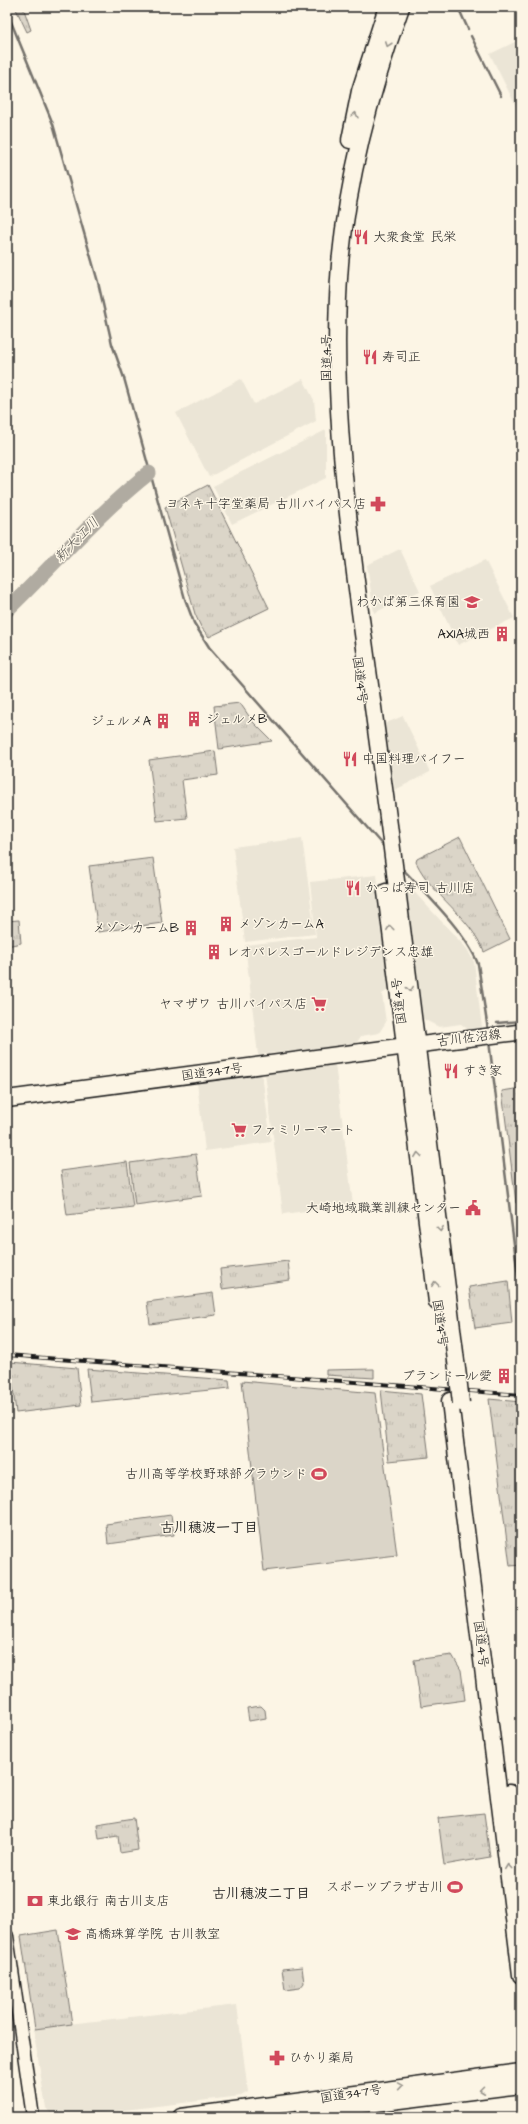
<svg xmlns="http://www.w3.org/2000/svg" width="528" height="2124" font-family="'Architects Daughter','Klee One',sans-serif">
<style>
.built{fill:#ebe5d6}
.grass{fill:url(#grass-tufts);stroke:#7c7872}
.garden{fill:#dbd5c8;stroke:#7c7872}
.lines{fill:none;stroke-linecap:round;stroke-linejoin:round}
.stream{stroke:#75726c;stroke-width:2.5}
.river{stroke:#b0aba1;stroke-width:15}
.tertiary-casing{stroke:#1c1c1c;stroke-width:15}
.primary-casing{stroke:#1c1c1c;stroke-width:18}
.trunk-casing{stroke:#1c1c1c;stroke-width:19}
.tertiary{stroke:#fcf5e5;stroke-width:12}
.primary{stroke:#fcf5e5;stroke-width:15}
.trunk{stroke:#fcf5e5;stroke-width:16}
.rail-casing{stroke:#1c1c1c;stroke-width:4}
.rail{stroke:#fcf5e5;stroke-width:2.5;stroke-dasharray:8;stroke-linecap:butt}
.trunk-bridge-casing{stroke:#1c1c1c;stroke-width:19;stroke-linecap:butt}
.trunk-bridge{stroke:#fcf5e5;stroke-width:16}
.oneway{stroke:#97938b}
.labels{text-anchor:middle;dominant-baseline:central;stroke-width:3;stroke-linejoin:round;paint-order:stroke}
.poi-label{font-size:13px;fill:#1c1c1c;stroke:#fcf5e5;text-anchor:start}
.street-label{font-size:13px;fill:#1c1c1c;stroke:#fcf5e5}
.water-label{font-size:14px;font-style:italic;fill:#575551;stroke:#fcf5e5}
.neighbourhood-label{font-size:14px;font-weight:bold;fill:#1c1c1c;stroke:#fcf5e5}
</style>
<defs>
<pattern id="grass-tufts" width="24" height="20" patternUnits="userSpaceOnUse"><rect width="24" height="20" fill="#dbd5c8"/><path d="M3 7l-1-3M5 7V3M7 7l1-3M15 17l-1-3M17 17v-4M19 17l1-3" fill="none" stroke="#bbb6ab"/></pattern>
</defs>
<rect width="100%" height="100%" fill="#fcf5e5"/>
<filter id="ink" filterUnits="userSpaceOnUse"><feTurbulence type="fractalNoise" baseFrequency=".025" numOctaves="2"/><feDisplacementMap in="SourceGraphic" scale="8" xChannelSelector="R" yChannelSelector="G"/><feConvolveMatrix kernelMatrix="1 2 1 2 8 2 1 2 1" color-interpolation-filters="sRGB"/></filter>
<g filter="url(#ink)">
<g class="built">
<path d="M521,39V116L490,54Z"/>
<path d="M241,379L254,404L303,379L314,400L316,421L209,477L176,413Z"/>
<path d="M326,430V478L232,524L213,486Z"/>
<path d="M400,549L420,591L374,613L367,565Z"/>
<path d="M485,560L514,618L458,645L430,586Z"/>
<path d="M403,716L430,772L395,790L384,724Z"/>
<path d="M302,838L315,934L245,942L233,847Z"/>
<path d="M377,875L391,988L382,994L386,1022L379,1033L361,1036L356,1044L258,1055L245,945L316,937L310,882Z"/>
<path d="M405,882L467,949L474,962L482,1028L470,1031L461,1024L439,1027L423,1019Z"/>
<path d="M335,1064L353,1205L283,1214L265,1073Z"/>
<path d="M262,1074L271,1142L205,1151L197,1082Z"/>
<path d="M237,2005L248,2092L241,2096L66,2117L51,2114L46,2108L33,2028Z"/>
</g>
<g class="grass">
<path d="M15,7H23L31,30L27,32Z"/>
<path d="M208,485L269,608L209,637L201,627L195,614L165,507Z"/>
<path d="M240,703L253,722L272,741L219,749L214,706Z"/>
<path d="M215,751L218,775L182,780L187,818L157,821L149,760Z"/>
<path d="M460,837L510,939L484,952C470,916 432,896 416,862L417,859Z"/>
<path d="M153,858L162,923L98,932L89,866Z"/>
<path d="M19,920L21,943L7,946V921Z"/>
<path d="M521,1088V1203H516L502,1091Z"/>
<path d="M196,1154L202,1196L135,1205L130,1163Z"/>
<path d="M127,1162L133,1207L67,1215L61,1171Z"/>
<path d="M288,1261L290,1280L222,1289L220,1269Z"/>
<path d="M508,1281L512,1323L475,1328L469,1287Z"/>
<path d="M213,1293L216,1315L150,1324L147,1302Z"/>
<path d="M10,1362L77,1368L81,1405L16,1413Z"/>
<path d="M87,1369L229,1380L230,1388L91,1402Z"/>
<path d="M374,1369V1378L326,1375V1370Z"/>
<path d="M381,1390L421,1394L429,1457L389,1461Z"/>
<path d="M489,1399L521,1402V1565L510,1566Z"/>
<path d="M171,1515L174,1535L108,1544L106,1524Z"/>
<path d="M452,1655L461,1670L465,1700L421,1706L414,1660Z"/>
<path d="M261,1706L265,1710L266,1718L249,1721L247,1708Z"/>
<path d="M484,1813L490,1857L444,1865L438,1818Z"/>
<path d="M134,1818L138,1850L120,1853L118,1836L99,1839L97,1824Z"/>
<path d="M58,1930L72,2024L35,2029L21,1936Z"/>
<path d="M302,1967L304,1983L300,1988L285,1990L282,1969Z"/>
</g>
<path class="garden" d="M242,1381L375,1393L397,1555L264,1571Z"/>
<g class="lines">
<g class="stream">
<path d="M458,7L468,29"/>
<path d="M7,12L53,124L98,282L112,344L124,378L185,599L194,623L209,647L385,848"/>
<path d="M471,36L501,96"/>
<path d="M400,866C424,892 466,932 478,964L488,1030"/>
<path d="M497,1023L521,1021"/>
<path d="M489,1041L521,1301"/>
</g>
<path class="river" d="M7,610C54,565 98,513 149,473"/>
<defs>
<path id="tertiary" d="M7,1936L33,2117"/>
<path id="primary" d="M417,1045L521,1032"/>
<g id="trunk">
<path d="M401,7C371,90 348,175 340,264C331,378 344,491 359,604C369,677 379,751 389,825C413,1009 435,1193 458,1377"/>
<path d="M350,140L360,91L387,7"/>
<path d="M386,892L437,1302"/>
<path d="M7,1099L414,1045"/>
<path d="M450,1401L521,1975"/>
<path d="M510,1793L521,1878"/>
<path d="M304,2112L521,2085"/>
<path d="M181,2117L521,2072"/>
</g>
</defs>
<use href="#tertiary" class="tertiary-casing"/>
<use href="#primary" class="primary-casing"/>
<use href="#trunk" class="trunk-casing"/>
<use href="#tertiary" class="tertiary"/>
<use href="#primary" class="primary"/>
<use href="#trunk" class="trunk"/>
<defs>
<path id="rail" d="M7,1355L521,1395"/>
</defs>
<use href="#rail" class="rail-casing"/>
<use href="#rail" class="rail"/>
<defs>
<path id="trunk-bridge" d="M458,1377L461,1403"/>
</defs>
<use href="#trunk-bridge" class="trunk-bridge-casing"/>
<use href="#trunk-bridge" class="trunk-bridge"/>
</g>
<defs><path id="oneway-chevron" d="M-2-3.5L2.5 0L-2 3.5" fill="none" stroke-width="1.6" stroke-linecap="round" stroke-linejoin="round"/></defs>
<g class="oneway">
<use href="#oneway-chevron" transform="translate(388 44) rotate(109)"/>
<use href="#oneway-chevron" transform="translate(355 115) rotate(-77)"/>
<use href="#oneway-chevron" transform="translate(390 928) rotate(-97)"/>
<use href="#oneway-chevron" transform="translate(410 989) rotate(82)"/>
<use href="#oneway-chevron" transform="translate(418 1155) rotate(-97)"/>
<use href="#oneway-chevron" transform="translate(440 1229) rotate(83)"/>
<use href="#oneway-chevron" transform="translate(435 1284) rotate(-97)"/>
<use href="#oneway-chevron" transform="translate(508 1867) rotate(-97)"/>
<use href="#oneway-chevron" transform="translate(400 2086) rotate(-9)"/>
<use href="#oneway-chevron" transform="translate(482 2090) rotate(173)"/>
</g>
</g>
<defs>
<symbol id="restaurant-bare" viewBox="-9 -9 18 18"><path d="M-5-6h1v4h1v-4h1v4h1v-4h1v5L-1.5 .5V6h-2V.5L-5-1ZM5-6V6H3V1.5H1.5Q1.5-4 5-6Z" fill="#d1495b" stroke="#fcf5e5" stroke-width="2.5" paint-order="stroke"/></symbol>
<symbol id="pharmacy-bare" viewBox="-9 -9 18 18"><path d="M-2-6h4v4h4v4h-4v4h-4v-4h-4v-4h4Z" fill="#d1495b" stroke="#fcf5e5" stroke-width="2.5" paint-order="stroke"/></symbol>
<symbol id="school-bare" viewBox="-9 -9 18 18"><path d="M0-5L7-2L0 1L-7-2ZM-4 1L0 2.5L4 1V4Q0 6-4 4Z" fill="#d1495b" stroke="#fcf5e5" stroke-width="2.5" paint-order="stroke"/></symbol>
<symbol id="building-bare" viewBox="-9 -9 18 18"><path d="M-4-6H4V6H1V3H-1V6H-4ZM-2.5-4.3h1.7v1.8h-1.7ZM.8-4.3h1.7v1.8H.8ZM-2.5-1h1.7V.8h-1.7ZM.8-1h1.7V.8H.8Z" fill="#d1495b" stroke="#fcf5e5" stroke-width="2.5" paint-order="stroke"/></symbol>
<symbol id="supermarket-bare" viewBox="-9 -9 18 18"><path d="M-6-5.5h2.5l.6 2H6L4.5 2H-2.5L-4.4-4H-6ZM-1.5 3.2a1.3 1.3 0 1 0 .1 0ZM3 3.2a1.3 1.3 0 1 0 .1 0Z" fill="#d1495b" stroke="#fcf5e5" stroke-width="2.5" paint-order="stroke"/></symbol>
<symbol id="civic-bare" viewBox="-9 -9 18 18"><path d="M-.6-6.5H3V-4.5H.6V-3L4-1V1h2V6H-6V1h2V-1L-.6-3ZM-1.2 2.5V6h2.4V2.5Z" fill="#d1495b" stroke="#fcf5e5" stroke-width="2.5" paint-order="stroke"/></symbol>
<symbol id="stadium-bare" viewBox="-9 -9 18 18"><path d="M0-5a6.5 5 0 1 0 0 10a6.5 5 0 1 0 0-10ZM-3.5-1.8h7v3.6h-7Z" fill="#d1495b" stroke="#fcf5e5" stroke-width="2.5" paint-order="stroke"/></symbol>
<symbol id="bank-bare" viewBox="-9 -9 18 18"><path d="M-6-4H6V4H-6ZM0-2.3a2.3 2.3 0 1 0 0 4.6a2.3 2.3 0 1 0 0-4.6Z" fill="#d1495b" stroke="#fcf5e5" stroke-width="2.5" paint-order="stroke"/></symbol>
</defs>
<g fill-rule="evenodd">
<use href="#restaurant-bare" x="350" y="226" width="22" height="22"/>
<use href="#restaurant-bare" x="359" y="346" width="22" height="22"/>
<use href="#pharmacy-bare" x="367" y="493" width="22" height="22"/>
<use href="#school-bare" x="461" y="591" width="22" height="22"/>
<use href="#building-bare" x="491" y="623" width="22" height="22"/>
<use href="#building-bare" x="183" y="708" width="22" height="22"/>
<use href="#building-bare" x="152" y="710" width="22" height="22"/>
<use href="#restaurant-bare" x="339" y="748" width="22" height="22"/>
<use href="#restaurant-bare" x="342" y="877" width="22" height="22"/>
<use href="#building-bare" x="215" y="913" width="22" height="22"/>
<use href="#building-bare" x="180" y="917" width="22" height="22"/>
<use href="#building-bare" x="203" y="941" width="22" height="22"/>
<use href="#supermarket-bare" x="308" y="993" width="22" height="22"/>
<use href="#restaurant-bare" x="440" y="1060" width="22" height="22"/>
<use href="#supermarket-bare" x="228" y="1119" width="22" height="22"/>
<use href="#civic-bare" x="462" y="1197" width="22" height="22"/>
<use href="#building-bare" x="493" y="1365" width="22" height="22"/>
<use href="#stadium-bare" x="308" y="1463" width="22" height="22"/>
<use href="#stadium-bare" x="444" y="1876" width="22" height="22"/>
<use href="#bank-bare" x="24" y="1890" width="22" height="22"/>
<use href="#school-bare" x="62" y="1923" width="22" height="22"/>
<use href="#pharmacy-bare" x="266" y="2047" width="22" height="22"/>
</g>
<g class="labels">
<g class="poi-label">
<text x="373" y="237">大衆食堂 民栄</text>
<text x="382" y="357">寿司正</text>
<text x="366" y="504" text-anchor="end">ヨネキ十字堂薬局 古川バイパス店</text>
<text x="460" y="602" text-anchor="end">わかば第三保育園</text>
<text x="490" y="634" text-anchor="end">AXIA城西</text>
<text x="206" y="719">ジェルメB</text>
<text x="151" y="721" text-anchor="end">ジェルメA</text>
<text x="362" y="759">中国料理パイフー</text>
<text x="365" y="888">かっぱ寿司 古川店</text>
<text x="238" y="924">メゾンカームA</text>
<text x="179" y="928" text-anchor="end">メゾンカームB</text>
<text x="226" y="952">レオパレスゴールドレジデンス忠雄</text>
<text x="307" y="1004" text-anchor="end">ヤマザワ 古川バイパス店</text>
<text x="463" y="1071">すき家</text>
<text x="251" y="1130">ファミリーマート</text>
<text x="461" y="1208" text-anchor="end">大崎地域職業訓練センター</text>
<text x="492" y="1376" text-anchor="end">ブランドール愛</text>
<text x="307" y="1474" text-anchor="end">古川高等学校野球部グラウンド</text>
<text x="443" y="1887" text-anchor="end">スポーツプラザ古川</text>
<text x="47" y="1901">東北銀行 南古川支店</text>
<text x="85" y="1934">高橋珠算学院 古川教室</text>
<text x="289" y="2058">ひかり薬局</text>
</g>
<g class="street-label">
<text transform="translate(327 358) rotate(-90)">国道4号</text>
<text transform="translate(360 680) rotate(83)">国道4号</text>
<text transform="translate(399 1001) rotate(-97)">国道4号</text>
<text transform="translate(469 1038) rotate(-7)">古川佐沼線</text>
<text transform="translate(212 1072) rotate(-8)">国道347号</text>
<text transform="translate(440 1323) rotate(82)">国道4号</text>
<text transform="translate(481 1644) rotate(83)">国道4号</text>
<text transform="translate(351 2094) rotate(-9)">国道347号</text>
</g>
<g class="water-label">
<text transform="translate(77 540) rotate(-45)">新大江川</text>
</g>
<g class="neighbourhood-label">
<text x="209" y="1528">古川穂波一丁目</text>
<text x="261" y="1894">古川穂波二丁目</text>
</g>
</g>
<rect width="528" height="2124" fill="none" stroke="#fcf5e5" stroke-width="24"/>
<rect x="12" y="12" width="504" height="2100" fill="none" stroke="#1c1c1c" stroke-width="1.5" filter="url(#ink)"/>
</svg>
